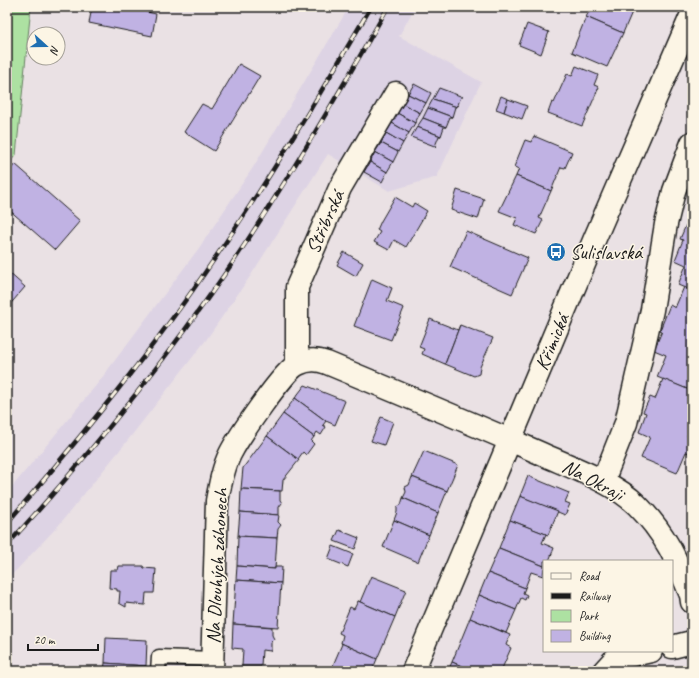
<svg xmlns="http://www.w3.org/2000/svg" width="699" height="678" font-family="Caveat,sans-serif">
<style>
.built{fill:#ddd3e4}
.green{fill:#ade1a2;stroke:#647e5f}
.building{fill:#c0b2e3;stroke:#1c1c1c}
.lines{fill:none;stroke-linecap:round;stroke-linejoin:round}
.lane-casing{stroke:#1c1c1c;stroke-width:17}
.street-casing{stroke:#1c1c1c;stroke-width:25}
.secondary-casing{stroke:#1c1c1c;stroke-width:25}
.lane{stroke:#fcf5e5;stroke-width:14}
.street{stroke:#fcf5e5;stroke-width:22}
.secondary{stroke:#fcf5e5;stroke-width:22}
.rail-casing{stroke:#1c1c1c;stroke-width:4.5}
.rail{stroke:#fcf5e5;stroke-width:3;stroke-dasharray:9;stroke-linecap:butt}
.labels{text-anchor:middle;dominant-baseline:central;stroke-width:3;stroke-linejoin:round;paint-order:stroke}
.street-label{font-size:20px;fill:#1c1c1c;stroke:#fcf5e5}
.poi-label{font-size:20px;fill:#1c1c1c;stroke:#fcf5e5;text-anchor:start}
</style>
<rect width="100%" height="100%" fill="#eae1e4"/>
<filter id="ink" filterUnits="userSpaceOnUse"><feTurbulence type="fractalNoise" baseFrequency=".025" numOctaves="2"/><feDisplacementMap in="SourceGraphic" scale="8" xChannelSelector="R" yChannelSelector="G"/><feConvolveMatrix kernelMatrix="1 2 1 2 8 2 1 2 1" color-interpolation-filters="sRGB"/></filter>
<g filter="url(#ink)">
<path class="built" d="M349,7H415L399,36L481,82L437,177L389,191L328,154L251,275L206,340L128,440L58,526L7,580V493L98,383L199,248L254,166Z"/>
<path class="green" d="M7,7H31L16,155L7,165Z"/>
<g class="building">
<path d="M92,7H125L156,14L152,36L89,23Z"/>
<path d="M589,7H621L632,12L623,33L586,17L590,10Z"/>
<path d="M586,17L623,33L607,67L572,52Z"/>
<path d="M527,24L549,32L541,54L519,45Z"/>
<path d="M239,64L260,76L214,151L184,132L202,104L212,109Z"/>
<path d="M576,66L598,75L594,85L599,87L582,126L548,113L552,102L554,103L567,74L572,76Z"/>
<path d="M414,84L431,93L426,103L408,94Z"/>
<path d="M439,88L463,97H461L457,107L433,99Z"/>
<path d="M408,94L426,103L420,113L403,104Z"/>
<path d="M501,96L508,99L504,112L496,109Z"/>
<path d="M433,99L457,107H455L452,117L428,108Z"/>
<path d="M508,99L527,106L522,119L504,112Z"/>
<path d="M403,104L420,113L415,123L397,113Z"/>
<path d="M428,108L452,117H450L446,127L423,118Z"/>
<path d="M397,113L415,123L409,133L392,123Z"/>
<path d="M423,118L446,127H444L441,136L417,127Z"/>
<path d="M392,123L409,133L403,143L386,133Z"/>
<path d="M417,127L441,136H439L435,146L437,147L411,137Z"/>
<path d="M386,133L403,143L398,152L381,143Z"/>
<path d="M534,136L572,152L565,168L561,167L551,191L516,176L519,169L514,167L525,140L531,142Z"/>
<path d="M381,143L398,152L393,162L375,152Z"/>
<path d="M375,152L393,162L387,172L370,162Z"/>
<path d="M370,162L387,172L382,182L364,172Z"/>
<path d="M15,164L80,221L55,250L7,208V174Z"/>
<path d="M516,176L551,191L539,218L543,220L536,234L514,225L517,218L499,211Z"/>
<path d="M457,190L484,199L478,219L451,210Z"/>
<path d="M395,197L412,207L414,203L427,211L406,247L394,240L389,250L374,242L380,232L377,230L381,221Z"/>
<path d="M686,225L691,227L692,225V291L678,285L686,265L675,260L683,240L680,239Z"/>
<path d="M466,231L528,258L512,294L450,267Z"/>
<path d="M344,252L363,263L356,276L337,265Z"/>
<path d="M7,271L25,287L7,308Z"/>
<path d="M372,279L392,288L387,301L404,308L391,340L354,326Z"/>
<path d="M684,287L692,291V391L657,377L666,355L654,350L662,331L660,330L670,305L675,308Z"/>
<path d="M430,319L458,330L460,325L445,364L422,354L424,349L419,347Z"/>
<path d="M460,325L493,338L480,367L479,374L474,376L445,364Z"/>
<path d="M663,379L692,391L690,414L692,415V424L687,436L692,438V451L691,454L686,452L677,473L641,458L650,437L639,432L646,413L643,412L650,397L655,399Z"/>
<path d="M305,385L345,401L335,425L326,421L295,398Z"/>
<path d="M295,398L326,421L323,425L326,427L321,435L317,432L314,437L283,414Z"/>
<path d="M283,414L314,437L311,441L314,444L306,455L303,452L298,459L267,436Z"/>
<path d="M381,417L393,422L384,445L371,441Z"/>
<path d="M267,436L299,460L283,480L282,491L241,489L243,468Z"/>
<path d="M424,451L458,465L447,491L412,477Z"/>
<path d="M528,476L569,493L565,502L570,504L565,515L520,496Z"/>
<path d="M412,477L447,491L438,513L403,498L406,492L405,487L409,485Z"/>
<path d="M241,489L280,491V500L282,503L279,507V515L240,512Z"/>
<path d="M520,496L558,511L548,535L510,520Z"/>
<path d="M403,498L438,513L429,535L394,520L397,512V507L401,505Z"/>
<path d="M240,512L279,515L278,522L281,525L278,529L277,538L238,536Z"/>
<path d="M394,520L429,535L418,562L383,547Z"/>
<path d="M510,520L546,534L542,543L554,548L549,561H544V566L499,548Z"/>
<path d="M339,530L359,538L355,549L334,541Z"/>
<path d="M238,536L277,538L275,569L237,566Z"/>
<path d="M333,546L353,554L348,567L328,559Z"/>
<path d="M499,548L544,566L543,576L531,572L525,588L488,573Z"/>
<path d="M119,566H143L144,568L156,569L154,593H146L145,605L126,603V607L119,603L120,591H117V589L109,588L110,570H118Z"/>
<path d="M237,566L275,569V567H282L281,583L236,580Z"/>
<path d="M488,573L525,588L523,593L527,595L525,600L521,598L516,610L479,595Z"/>
<path d="M371,576L406,590L395,617L358,601L360,602Z"/>
<path d="M236,580L281,583L278,627L233,624Z"/>
<path d="M479,595L516,610L506,633L470,618Z"/>
<path d="M358,601L395,617L377,659L341,643L343,635L339,633L350,607L354,609Z"/>
<path d="M470,618L510,635L506,645L511,648L501,671L496,669L495,671H474L452,662Z"/>
<path d="M233,624L272,627V635L274,639L271,642V651L262,650L261,666H242L243,649L232,648Z"/>
<path d="M106,638L147,640L146,666L105,663Z"/>
<path d="M341,643L377,659L372,671L331,670L342,644Z"/>
<path d="M452,662L474,671H448Z"/>
<path d="M105,663L146,666L145,671H104Z"/>
</g>
<g class="lines">
<defs>
<path id="lane" d="M158,671L159,657L212,659"/>
<g id="street">
<path d="M297,364V287L340,188L396,93"/>
<path d="M603,481L626,423L652,310L666,224L674,191L692,143"/>
<path d="M672,647L692,642"/>
<path d="M212,671L217,501C220,485 223,468 230,454C238,438 284,370 298,364C308,359 317,359 327,363C399,393 471,423 542,454C571,467 614,482 637,505C666,534 676,559 691,595L692,602"/>
<path d="M604,671L615,659L651,651"/>
</g>
<path id="secondary" d="M413,671L595,238L692,14"/>
</defs>
<use href="#lane" class="lane-casing"/>
<use href="#street" class="street-casing"/>
<use href="#secondary" class="secondary-casing"/>
<use href="#lane" class="lane"/>
<use href="#street" class="street"/>
<use href="#secondary" class="secondary"/>
<defs>
<g id="rail">
<path d="M7,523C80,438 152,351 215,258C271,177 321,92 371,7"/>
<path d="M7,545C88,457 163,364 231,265C287,182 338,95 388,7"/>
</g>
</defs>
<use href="#rail" class="rail-casing"/>
<use href="#rail" class="rail"/>
</g>
</g>
<defs>
<symbol id="bus-disc" viewBox="-11 -11 22 22"><circle r="9.5" fill="#1f6fb2" stroke="#fcf5e5"/><path d="M-5-6H5V4H4V6H2V4H-2V6H-4V4H-5ZM-3.5-4V0h7V-4ZM-3.5 1.2v1.5H-2V1.2ZM2 1.2v1.5H3.5V1.2Z" fill="#fff"/></symbol>
</defs>
<g fill-rule="evenodd">
<use href="#bus-disc" x="545" y="241" width="22" height="22"/>
</g>
<g class="labels">
<g class="street-label">
<text transform="translate(325 222) rotate(-66)">Stříbrská</text>
<text transform="translate(552 342) rotate(-67)">Křimická</text>
<text transform="translate(593 480) rotate(28)">Na Okraji</text>
<text transform="translate(217 566) rotate(-87)">Na Dlouhých záhonech</text>
</g>
<g class="poi-label">
<text x="570" y="252">Sulislavská</text>
</g>
</g>
<rect width="699" height="678" fill="none" stroke="#fcf5e5" stroke-width="24"/>
<rect x="12" y="12" width="675" height="654" fill="none" stroke="#1c1c1c" stroke-width="1.5" filter="url(#ink)"/>
<rect x="543" y="560" width="130" height="92" fill="#fcf5e5" stroke="#a29e95"/>
<rect x="551" y="573" width="20" height="6" fill="#fcf5e5" stroke="#a29e95"/>
<text x="579" y="580" font-size="12" fill="#1c1c1c">Road</text>
<rect x="551" y="593" width="20" height="6" fill="#1c1c1c" stroke="#a29e95"/>
<text x="579" y="600" font-size="12" fill="#1c1c1c">Railway</text>
<rect x="551" y="610" width="20" height="12" fill="#ade1a2" stroke="#a29e95"/>
<text x="579" y="620" font-size="12" fill="#1c1c1c">Park</text>
<rect x="551" y="630" width="20" height="12" fill="#c0b2e3" stroke="#a29e95"/>
<text x="579" y="640" font-size="12" fill="#1c1c1c">Building</text>
<g transform="translate(46 46) rotate(111)"><circle r="19" fill="#fcf5e5" stroke="#a29e95"/>
<path d="M0-3L7 15L0 10L-7 15Z" fill="#1f6fb2"/>
<text y="-6" font-size="11" font-weight="bold" text-anchor="middle" fill="#1c1c1c">N</text>
</g>
<path d="M28 644v6h70v-6" fill="none" stroke="#1c1c1c" stroke-width="2"/>
<text x="34" y="644" font-size="12" fill="#1c1c1c" stroke="#fcf5e5" stroke-width="3" paint-order="stroke">20 m</text>
</svg>
